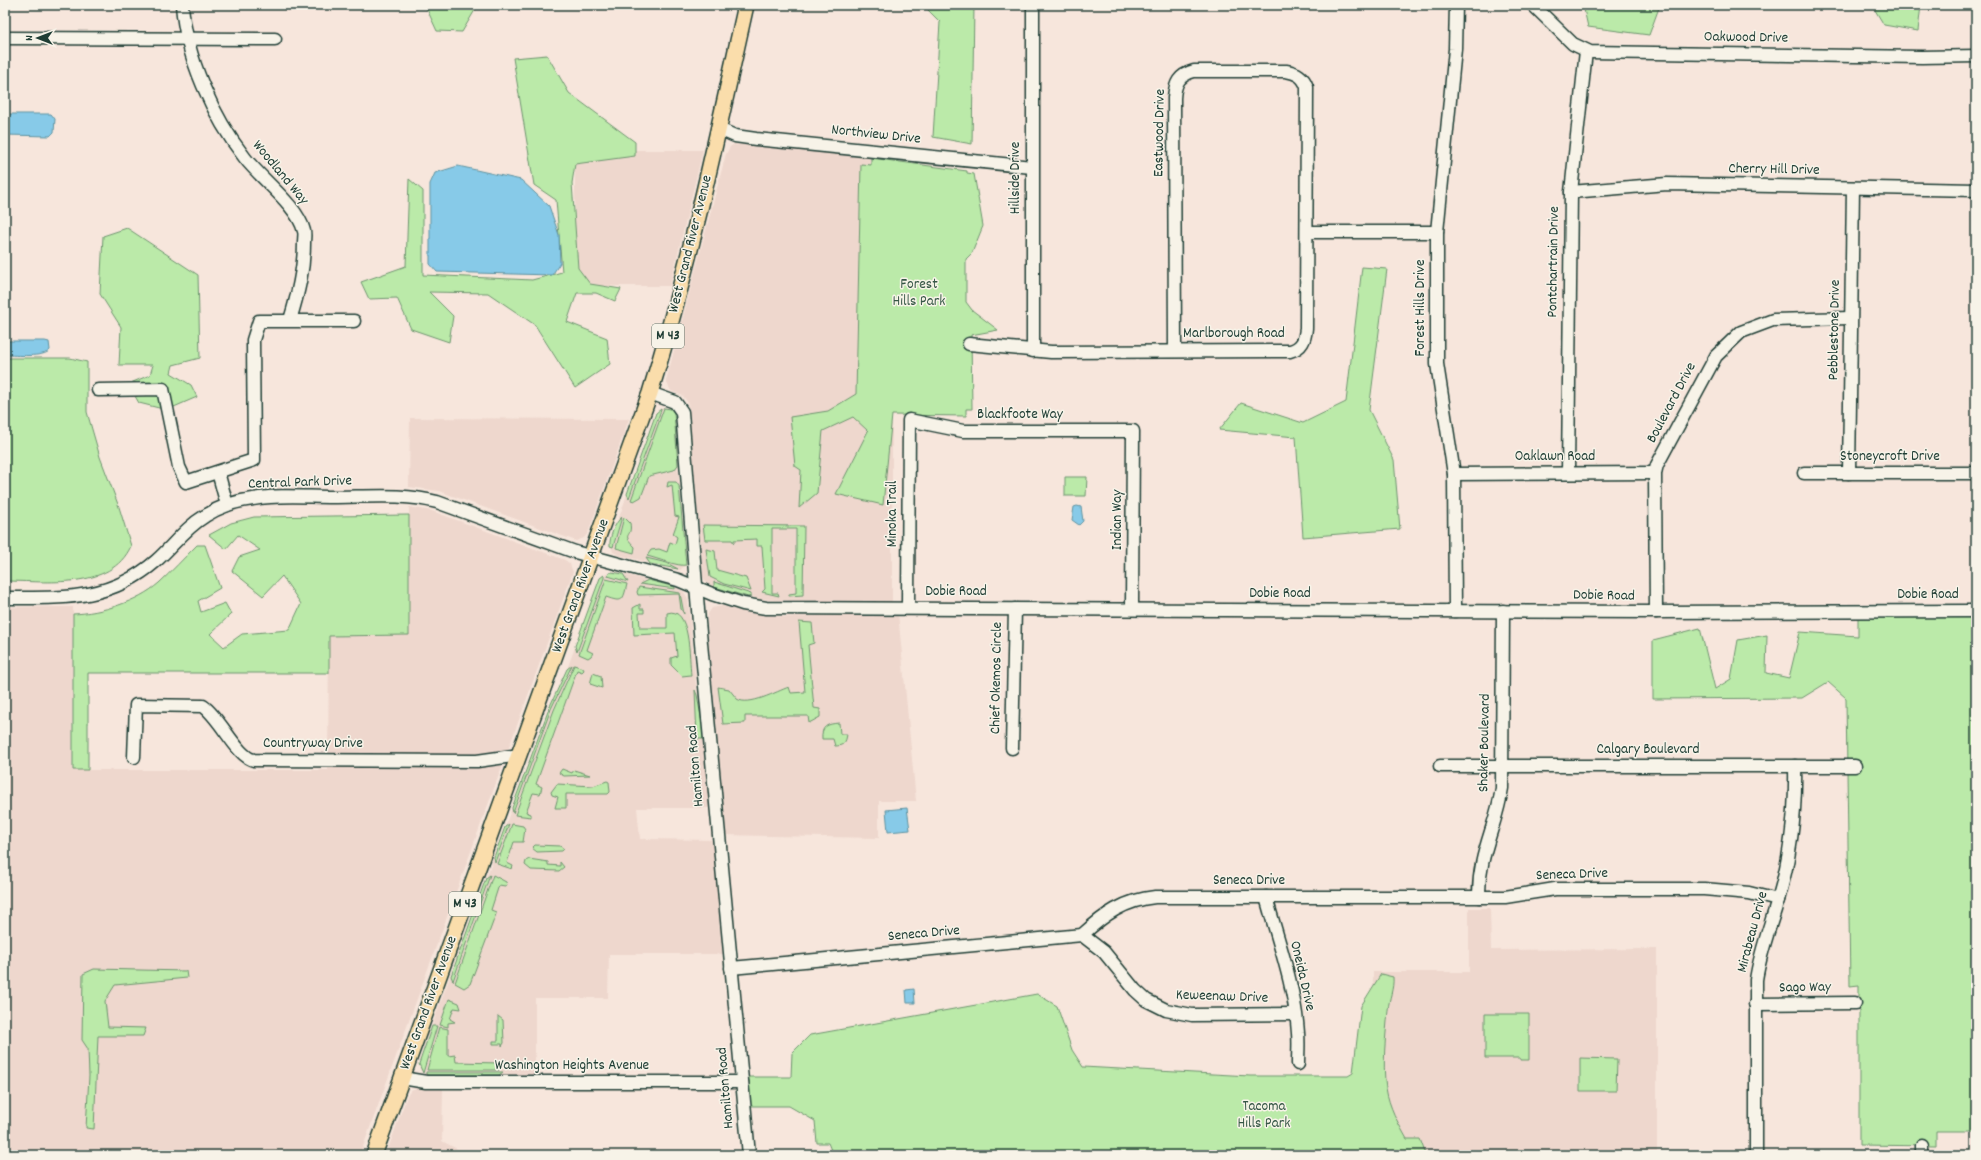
<svg xmlns="http://www.w3.org/2000/svg" width="1981" height="1160" font-family="Dekko,sans-serif">
<style>
.built{fill:#eed7cd}
.green{fill:#bbeaa9;stroke:#6d946e}
.water{fill:#87cae8;stroke:#5d92a0}
.lines{fill:none;stroke-linecap:round;stroke-linejoin:round}
.minor-casing{stroke:#1f3d34;stroke-width:15}
.major-casing{stroke:#1f3d34;stroke-width:18}
.minor{stroke:#f7f3e8;stroke-width:12}
.major{stroke:#faddab;stroke-width:15}
.labels{text-anchor:middle;dominant-baseline:central;stroke-width:3;stroke-linejoin:round;paint-order:stroke}
.shield{fill:#f7f3e8;stroke:#60746a;stroke-width:1}
.shield-label{font-size:14px;font-weight:bold;fill:#1f3d34}
.street-label{font-size:15px;fill:#1f3d34;stroke:#f7f3e8}
.park-label{font-size:15px;fill:#365746;stroke:#f7f3e8}
</style>
<rect width="100%" height="100%" fill="#f7e6dc"/>
<filter id="ink" filterUnits="userSpaceOnUse"><feTurbulence type="fractalNoise" baseFrequency=".025" numOctaves="2"/><feDisplacementMap in="SourceGraphic" scale="8" xChannelSelector="R" yChannelSelector="G"/><feConvolveMatrix kernelMatrix="1 2 1 2 8 2 1 2 1" color-interpolation-filters="sRGB"/></filter>
<g filter="url(#ink)">
<g class="built">
<path d="M734,144L871,158V415H892V604L867,605L759,599L718,588L708,584L703,578L688,403L683,396L671,391L666,381L726,154L730,147Z"/>
<path d="M575,150H703L670,286H575Z"/>
<path d="M663,408L671,409L674,413L686,565L680,570L619,555L613,552L610,543L656,413Z"/>
<path d="M410,418L629,419L588,533L584,538L576,541L439,491L409,487Z"/>
<path d="M409,507L432,511L565,560L570,564L573,572L360,1155H5V607H73V770H328L329,636L409,635Z"/>
<path d="M615,572L678,588L684,592L688,599L697,695L705,739L712,808H637L640,839L715,840L726,954H609L608,998H535V1075L424,1074L420,1069L419,1061L522,780L550,706L566,672L600,578L606,574Z"/>
<path d="M722,606L748,613L783,617L898,613L916,801H879V838L723,835L707,620L708,614L712,608Z"/>
<path d="M1469,908H1490L1491,950L1657,949V1155H1374L1373,972H1469Z"/>
<path d="M416,1088H443L442,1141L468,1155H386L407,1096L411,1090Z"/>
</g>
<g class="green">
<path d="M425,5H478L462,32L437,31Z"/>
<path d="M923,5H974L972,144L933,137L940,22Z"/>
<path d="M1583,5H1660L1649,35L1588,27Z"/>
<path d="M1872,5H1921L1918,31L1884,25Z"/>
<path d="M547,55L569,93L635,142V156L575,164L572,183L578,268L590,284L621,289L615,301L596,293H577L567,322L607,338L610,364L575,388L535,325L488,293L429,292L453,316L449,342L411,329L397,298L369,299L361,282L406,266L409,179L423,191V275L532,280L562,272L556,200L534,185L513,58Z"/>
<path d="M871,158L967,171V173L974,174L983,226L972,253L966,259V302L972,310L998,330L971,335L972,409H966V416L892,415L883,505L836,494L868,431L853,417L823,431L817,493L799,508L801,470L795,466L790,417L828,411L856,394L861,164L871,165Z"/>
<path d="M127,228L198,275L200,358L173,365L171,373L191,385L197,397L167,410L139,403L128,384L150,375L153,365H119L121,327L100,294L103,236Z"/>
<path d="M1362,267L1387,269L1369,410L1394,460L1400,529L1303,537L1296,437L1219,430L1241,403L1303,423L1346,402Z"/>
<path d="M5,358H70L87,362V412L100,457L119,507L131,546C111,591 45,581 5,581Z"/>
<path d="M664,408L671,409L674,413L678,465L674,470L649,476L641,497L634,501L631,500Z"/>
<path d="M661,409V410L629,498L627,494L656,413Z"/>
<path d="M1065,477H1087L1086,496H1065Z"/>
<path d="M668,482H676L679,486L686,565C679,567 656,558 647,556L651,550L659,549L667,552L670,542L675,544L677,537L673,534L679,517L675,516L672,485L667,487Z"/>
<path d="M409,515V635L329,636V673H88V770H73V614C101,613 137,602 159,583C172,571 184,558 197,545H205L220,588L198,601L201,612L225,603L231,614L210,634L224,647L242,634L289,630L301,604L282,576L263,596L232,571L239,557L260,550L238,535L226,549L209,535L231,523L254,517Z"/>
<path d="M622,517L613,547L610,546C609,538 615,522 622,517Z"/>
<path d="M624,517L630,523C633,539 620,532 635,547L634,553L616,548Z"/>
<path d="M703,525L804,526L803,595L789,596V594L796,593V529H772V593H778L779,596L762,592L765,589L762,546H757V539L734,540V543L732,540H705Z"/>
<path d="M706,549L715,551L717,570L746,578L751,591L724,584L710,577Z"/>
<path d="M646,558L667,563L678,569L650,564Z"/>
<path d="M612,572L623,574L628,582L608,576L609,573Z"/>
<path d="M604,575V578L577,652L575,646L600,578Z"/>
<path d="M606,579L627,584C623,601 623,603 606,597L587,650L593,653L591,656L588,658L579,654Z"/>
<path d="M648,580L675,587V589L640,584Z"/>
<path d="M714,582L751,594V596L748,597L718,588L714,587Z"/>
<path d="M639,587L680,593L684,614L681,609L679,594L638,595L637,592Z"/>
<path d="M640,604V609H644V613H639L640,628H667V613C691,605 689,659 691,675L682,676L671,665V658L677,656L675,633L634,635L633,608Z"/>
<path d="M1858,616H1976V1131H1936V1146L1859,1145V985L1850,986L1846,698L1828,682L1802,698L1653,699V640L1700,628L1715,689L1731,679L1738,640L1767,635L1766,673L1789,678L1800,632L1858,636Z"/>
<path d="M799,622L812,623L814,643L808,645L814,708L820,709V717L809,723L808,716H745V723L723,724L718,687L729,689C732,692 734,696 737,699C749,707 777,691 789,687L791,693L805,692Z"/>
<path d="M572,665L551,709L513,813L512,808L550,706L567,669Z"/>
<path d="M574,665L583,668L584,670L582,672L577,670L536,784L542,787L540,794L533,793L526,812L531,814V817L515,815L554,710Z"/>
<path d="M593,673L601,676L602,688L590,684Z"/>
<path d="M695,690L697,695L705,739H697Z"/>
<path d="M839,723L840,734H847C846,743 843,746 835,746L833,739H822C821,726 827,724 839,723Z"/>
<path d="M562,769L572,773L574,770L590,775L564,776L559,773Z"/>
<path d="M607,781L609,782L610,792L608,794H566V808H555L558,797L552,795L551,792L557,784L593,786Z"/>
<path d="M509,824L495,862L494,857L505,827Z"/>
<path d="M512,824L523,826L525,829L523,842H514L507,863L513,866L512,869L497,864Z"/>
<path d="M535,845L560,846L564,849L562,851L537,852L532,848Z"/>
<path d="M529,859L548,862V865L560,866V862L564,867L559,871L531,870L525,865L526,861Z"/>
<path d="M490,875L453,981L451,976L486,878Z"/>
<path d="M493,875L506,882L507,885L505,886L499,885L491,910L496,912V914L470,984L464,988L455,983Z"/>
<path d="M94,969L186,971L187,978L115,985L105,1001L108,1027L146,1028L143,1036H98L94,1129L86,1128L89,1076L88,1049L82,1040L83,974Z"/>
<path d="M1381,974L1393,977C1394,989 1389,998 1388,1010C1386,1035 1382,1063 1386,1088C1389,1107 1398,1123 1407,1139H1420L1426,1155H833L828,1143H817L815,1121L789,1106H749L746,1077H791L792,1053L810,1035L1037,994L1057,1006L1072,1050L1083,1067L1250,1076H1348L1353,1073L1361,1006Z"/>
<path d="M449,999L459,1003L461,1009L454,1008L450,1019L455,1022L448,1023V1027L440,1025Z"/>
<path d="M1485,1014H1529V1060H1520V1058H1485Z"/>
<path d="M498,1016L503,1020L504,1043L502,1046V1044H493V1041H498Z"/>
<path d="M432,1026H437L423,1073L419,1064Z"/>
<path d="M439,1027L448,1029V1056L455,1055L456,1062L500,1063L499,1070H427Z"/>
<path d="M1580,1058L1617,1059L1616,1091H1580Z"/>
<path d="M426,1072H503L499,1075H428L426,1074Z"/>
</g>
<g class="water">
<path d="M5,114H51L55,119L54,132L50,136L5,135Z"/>
<path d="M458,166L521,180L549,206L559,235L560,263L552,275L437,272L430,264V184L435,173Z"/>
<path d="M5,341H45L49,342L50,350C44,358 15,355 5,355Z"/>
<path d="M1077,506L1081,507L1083,521L1079,525L1072,520L1074,507Z"/>
<path d="M907,808L910,830L888,832L886,810Z"/>
<path d="M914,989L915,1003H907L906,990Z"/>
</g>
<g class="lines">
<defs>
<g id="minor">
<path d="M182,5C186,57 213,117 245,158C261,179 298,206 304,231C305,234 304,239 304,243C304,270 298,294 290,320"/>
<path d="M1533,5L1573,44L1590,52L1922,57L1976,56"/>
<path d="M5,38L275,39"/>
<path d="M719,129L735,136L756,139L1032,167"/>
<path d="M1571,192L1667,184L1976,190"/>
<path d="M1307,232H1437"/>
<path d="M969,344L1051,352L1290,351C1302,348 1305,340 1306,328L1307,87C1303,76 1297,73 1286,71H1194C1179,75 1175,83 1174,98L1175,351"/>
<path d="M1033,351V5"/>
<path d="M98,390L163,389L179,467L186,482L254,460L253,340L259,321H354"/>
<path d="M650,393L675,402L682,412L699,622L749,1155"/>
<path d="M218,472L227,505"/>
<path d="M1568,473L1571,192L1586,51"/>
<path d="M1804,473H1976"/>
<path d="M1849,473L1853,188"/>
<path d="M1454,474L1655,473"/>
<path d="M5,598C63,598 110,601 156,561C173,546 185,528 205,516C219,507 236,501 253,499C279,494 306,497 332,497C366,497 404,493 437,502L575,552L678,580L712,594L743,604L766,608L1656,612L1976,611"/>
<path d="M908,608L909,420L963,431H1133L1132,609"/>
<path d="M1455,611L1454,474L1437,364V232L1455,49L1456,5"/>
<path d="M1656,612L1655,473L1657,465L1716,356L1741,332L1773,320L1850,318"/>
<path d="M1012,748L1015,609"/>
<path d="M134,757L136,705L203,706C220,717 237,757 254,760L477,761L519,755"/>
<path d="M1440,766H1855"/>
<path d="M1266,897C1278,941 1295,987 1298,1033C1299,1043 1298,1054 1298,1064"/>
<path d="M1479,897C1478,854 1496,828 1502,788L1503,611"/>
<path d="M1082,935L1104,952L1135,990L1146,1000L1166,1010L1192,1015L1295,1014"/>
<path d="M731,968L1082,935C1104,915 1124,900 1155,897H1505L1555,889H1704L1749,893L1778,900"/>
<path d="M1755,1004L1855,1003"/>
<path d="M402,1078L426,1082H742"/>
<path d="M1922,1146V1155"/>
<path d="M1756,1155V980C1760,952 1770,927 1778,900C1791,856 1796,811 1795,766"/>
</g>
<path id="major" d="M374,1155L650,393C690,265 717,135 746,5"/>
</defs>
<use href="#minor" class="minor-casing"/>
<use href="#major" class="major-casing"/>
<use href="#minor" class="minor"/>
<use href="#major" class="major"/>
</g>
</g>
<g class="labels">
<g class="shield">
<rect x="652" y="324" width="32" height="24" rx="3"/>
<rect x="449" y="892" width="32" height="24" rx="3"/>
</g>
<g class="shield-label">
<text x="668" y="336">M 43</text>
<text x="465" y="904">M 43</text>
</g>
<g class="street-label">
<text transform="translate(1746 38) rotate(1)">Oakwood Drive</text>
<text transform="translate(1160 133) rotate(-89)">Eastwood Drive</text>
<text transform="translate(876 135) rotate(6)">Northview Drive</text>
<text transform="translate(1774 170) rotate(1)">Cherry Hill Drive</text>
<text transform="translate(280 173) rotate(50)">Woodland Way</text>
<text transform="translate(1016 178) rotate(-90)">Hillside Drive</text>
<text transform="translate(691 244) rotate(-76)">West Grand River Avenue</text>
<text transform="translate(1554 262) rotate(-89)">Pontchartrain Drive</text>
<text transform="translate(1421 308) rotate(-90)">Forest Hills Drive</text>
<text transform="translate(1835 330) rotate(-89)">Pebblestone Drive</text>
<text x="1234" y="334">Marlborough Road</text>
<text transform="translate(1672 403) rotate(-62)">Boulevard Drive</text>
<text x="1020" y="415">Blackfoote Way</text>
<text x="1555" y="457">Oaklawn Road</text>
<text x="1890" y="457">Stoneycroft Drive</text>
<text transform="translate(300 483) rotate(-2)">Central Park Drive</text>
<text transform="translate(893 514) rotate(-90)">Minoka Trail</text>
<text transform="translate(1118 520) rotate(-90)">Indian Way</text>
<text transform="translate(581 586) rotate(-70)">West Grand River Avenue</text>
<text x="956" y="592">Dobie Road</text>
<text x="1280" y="594">Dobie Road</text>
<text x="1928" y="595">Dobie Road</text>
<text transform="translate(1604 596) rotate(1)">Dobie Road</text>
<text transform="translate(997 678) rotate(-89)">Chief Okemos Circle</text>
<text transform="translate(1485 743) rotate(-89)">Shaker Boulevard</text>
<text x="313" y="744">Countryway Drive</text>
<text x="1648" y="750">Calgary Boulevard</text>
<text transform="translate(696 766) rotate(-95)">Hamilton Road</text>
<text transform="translate(1572 875) rotate(-2)">Seneca Drive</text>
<text x="1249" y="881">Seneca Drive</text>
<text transform="translate(1753 932) rotate(-75)">Mirabeau Drive</text>
<text transform="translate(924 934) rotate(-5)">Seneca Drive</text>
<text transform="translate(1302 976) rotate(77)">Oneida Drive</text>
<text transform="translate(1805 988) rotate(-1)">Sago Way</text>
<text transform="translate(1222 997) rotate(2)">Keweenaw Drive</text>
<text transform="translate(429 1003) rotate(-70)">West Grand River Avenue</text>
<text x="572" y="1066">Washington Heights Avenue</text>
<text transform="translate(726 1088) rotate(-95)">Hamilton Road</text>
</g>
<g class="park-label">
<text x="919" y="285">Forest<tspan x="919" dy="17">Hills Park</tspan></text>
<text x="1264" y="1107">Tacoma<tspan x="1264" dy="17">Hills Park</tspan></text>
</g>
</g>
<rect width="1981" height="1160" fill="none" stroke="#f7f3e8" stroke-width="20"/>
<rect x="10" y="10" width="1961" height="1140" fill="none" stroke="#1f3d34" stroke-width="1.5" filter="url(#ink)"/>
<g transform="translate(38 38) rotate(270)" stroke="#f7f3e8" stroke-width="3" paint-order="stroke">
<path d="M0-3L7 15L0 10L-7 15Z" fill="#1f3d34"/>
<text y="-6" font-size="11" font-weight="bold" text-anchor="middle" fill="#1f3d34">N</text>
</g>
</svg>
